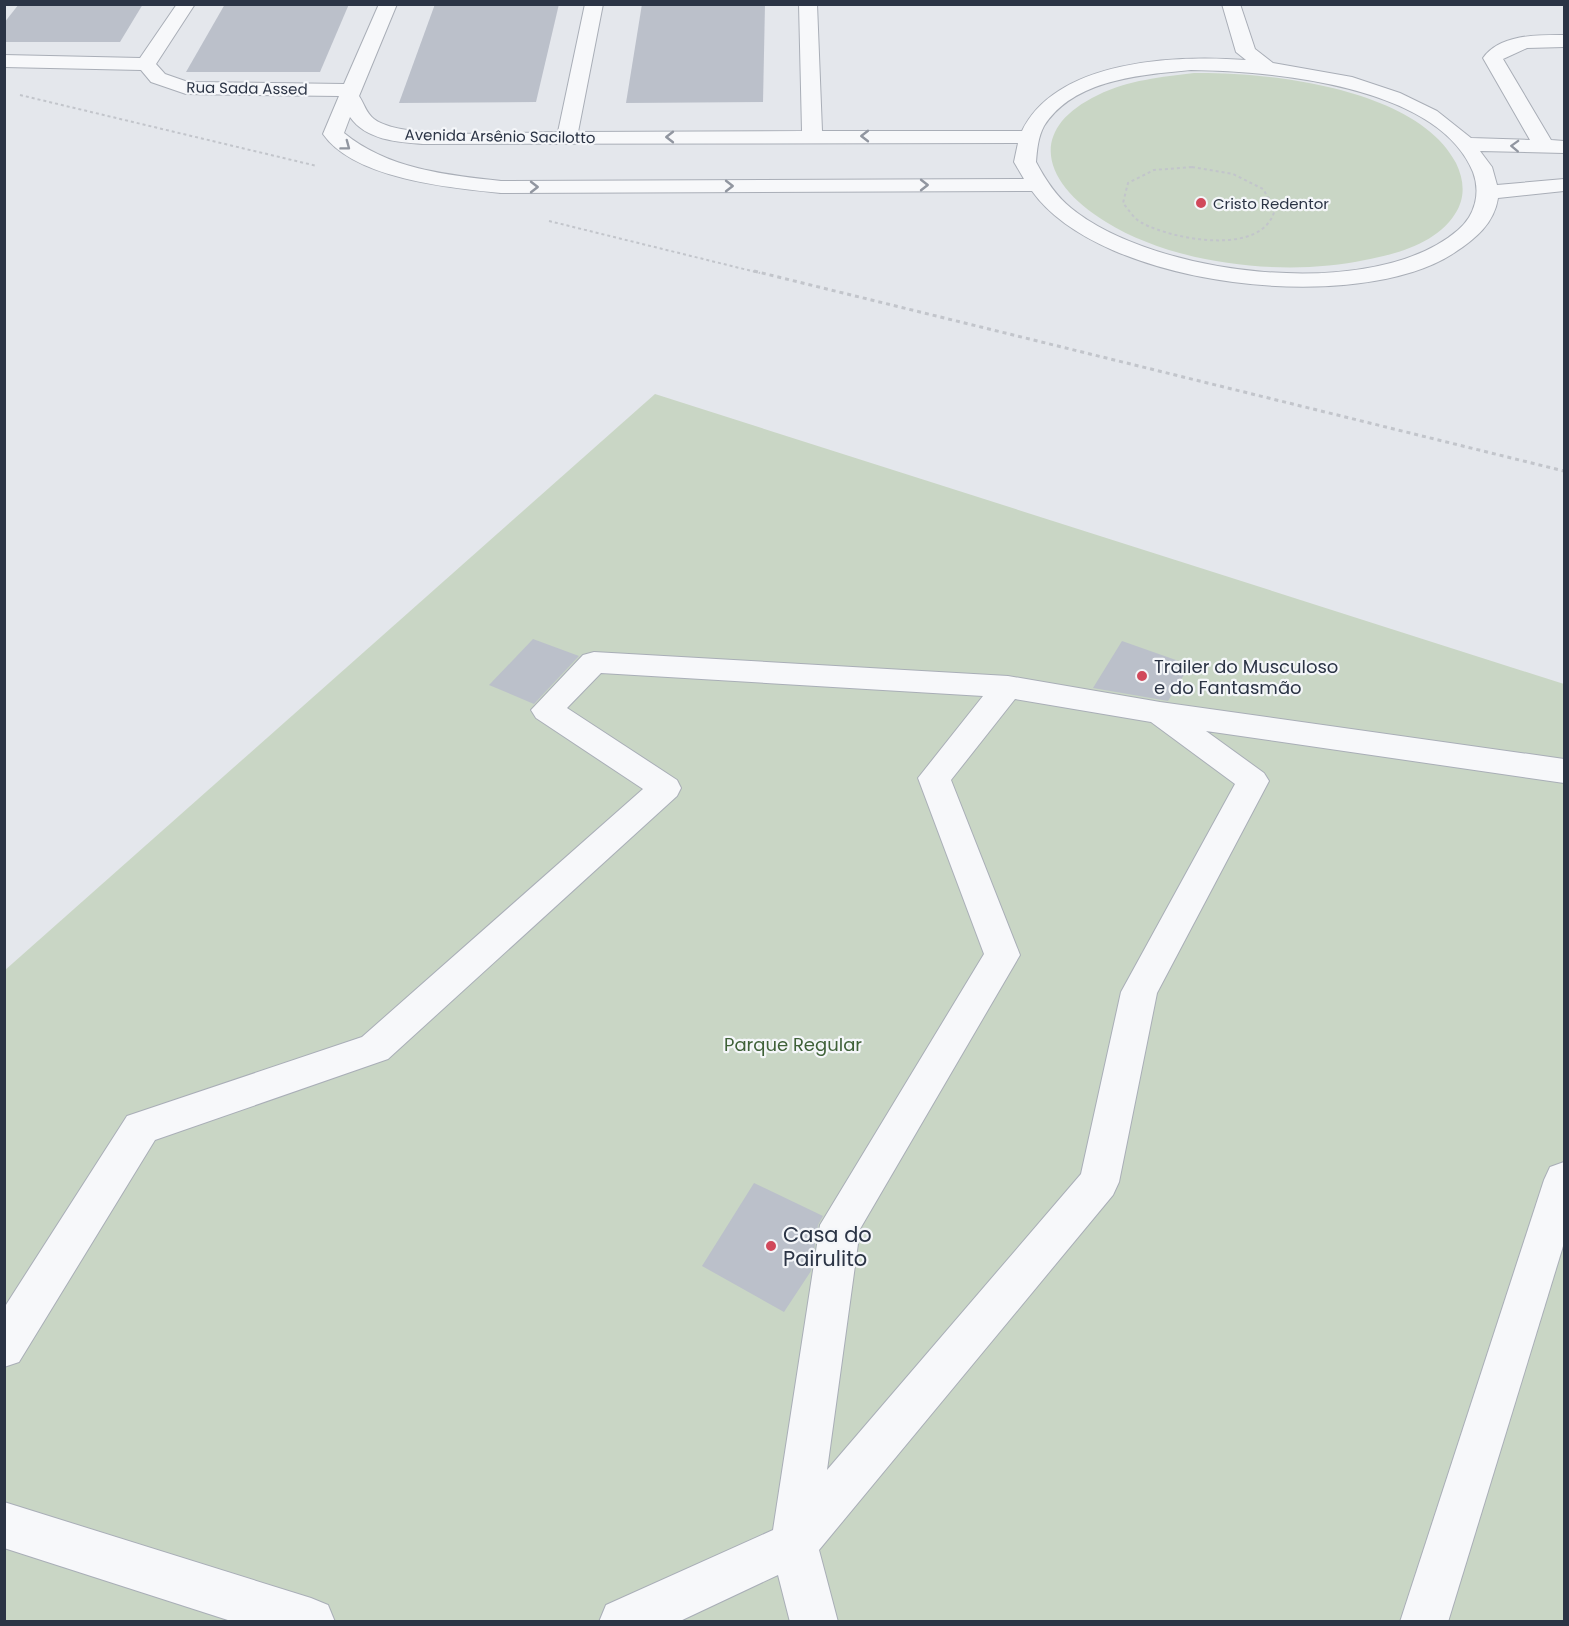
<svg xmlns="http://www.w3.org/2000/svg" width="1569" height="1626" font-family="Poppins,sans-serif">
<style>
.green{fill:#c9d6c5}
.building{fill:#bbc0ca}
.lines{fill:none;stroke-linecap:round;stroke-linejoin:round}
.minor-casing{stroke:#a9aeb7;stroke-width:2}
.path-far1{stroke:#c2c5cb;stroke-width:2;stroke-dasharray:3 3;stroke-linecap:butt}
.path{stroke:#c2c5cb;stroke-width:3;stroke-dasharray:4 4;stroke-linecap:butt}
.minor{fill:#f7f8fa;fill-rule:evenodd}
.oneway{stroke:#9196a0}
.poi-dot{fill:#d1495b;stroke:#f4f6f9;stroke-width:2}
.labels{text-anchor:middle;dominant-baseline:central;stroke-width:4.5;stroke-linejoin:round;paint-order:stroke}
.far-street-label{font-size:15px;fill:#2b3445;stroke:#f4f6f9}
.far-poi-label{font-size:15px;fill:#2b3445;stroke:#f4f6f9;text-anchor:start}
.poi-label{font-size:18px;fill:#2b3445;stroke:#f4f6f9;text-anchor:start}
.park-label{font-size:18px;fill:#3f6138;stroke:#f4f6f9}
.near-poi-label{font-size:21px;fill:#2b3445;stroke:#f4f6f9;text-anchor:start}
</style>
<rect width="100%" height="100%" fill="#e4e7ec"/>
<g class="green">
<path d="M1194,73C1268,72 1417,88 1456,163C1464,180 1466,197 1455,214C1437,243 1397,254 1365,260C1286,277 1175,265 1106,222C1046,186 1023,131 1098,95C1128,80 1162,77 1194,73Z"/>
<path d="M655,394L1564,684V1621H5L4,971Z"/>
</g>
<g class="building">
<path d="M19,4H143L120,42H4V23Z"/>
<path d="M225,4H349L320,72H186Z"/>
<path d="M435,4H559L536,102L399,103Z"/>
<path d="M642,4H765L763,102L626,103Z"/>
<path d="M533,639L579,656L534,704L489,685Z"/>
<path d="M1122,641L1190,665L1168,701L1093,688Z"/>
<path d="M754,1183L823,1216L818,1225L811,1271L784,1312L702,1266Z"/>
</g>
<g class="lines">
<defs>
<g id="minor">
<path d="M177,4H195L156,64L165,74L188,82L344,84L379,4H397L359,96C364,103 366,113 374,119C402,141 518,132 558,132L585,4H603L578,132L802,131L799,4H817L822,131H1022C1057,59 1177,55 1246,60L1236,52L1222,4H1240L1255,49L1273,63L1352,77L1400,93L1437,111L1471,138L1530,140L1483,58C1500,34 1538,35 1564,35V47L1527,48L1503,59L1551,140L1564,141V153L1480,151L1492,167L1497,185L1564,179V191L1498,198C1494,224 1475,239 1454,253C1358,316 1101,288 1032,191L501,193C451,188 354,179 323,134L339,96L186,94L151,82L141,70L4,67V55L140,58ZM1191,70C1270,71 1438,85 1473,172C1481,193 1475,216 1458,230C1374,303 1154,276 1071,208C1056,196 1045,179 1036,162C1037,150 1038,137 1044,126C1074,79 1141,75 1191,70ZM350,117C366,140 397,142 423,144L1018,143L1014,162L1024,179L501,181C446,175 388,169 344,133Z"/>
<path d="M594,652L1008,676L1160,702L1564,759V783L1206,731L1264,773L1269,781L1157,993L1119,1182L1113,1195L819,1550L838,1622H790L778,1575L678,1622H599L606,1605L773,1530L820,1225L984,954L918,778L983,696L601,673L567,708L677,780L681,788L677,796L388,1059L155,1140L19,1362L4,1367V1308L127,1116L362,1037L643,789L536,718L531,710L583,655ZM1015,699L1151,722L1235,784L1121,992L1081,1174L827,1470L860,1229L1020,955L951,780Z"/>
<path d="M1564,1162V1243L1448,1622H1400L1544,1180L1550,1167Z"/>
<path d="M4,1502L311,1598L328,1605L335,1622H234L4,1548Z"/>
</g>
</defs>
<use href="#minor" class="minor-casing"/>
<g class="path-far1">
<path d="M20,95L317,166"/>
<path d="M1192,167L1233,174L1263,189L1275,209C1264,257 1174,240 1142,223C1134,219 1129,210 1123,203L1128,183L1154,170Z"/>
<path d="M549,221L760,273"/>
</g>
<path class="path" d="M754,271L1564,471"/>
<use href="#minor" class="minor"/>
</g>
<defs><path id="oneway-chevron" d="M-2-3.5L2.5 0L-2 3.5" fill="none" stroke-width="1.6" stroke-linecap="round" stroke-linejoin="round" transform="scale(1.5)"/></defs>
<g class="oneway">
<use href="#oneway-chevron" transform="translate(865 136) rotate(-180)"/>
<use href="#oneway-chevron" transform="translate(670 137) rotate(180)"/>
<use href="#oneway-chevron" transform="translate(346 146) rotate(37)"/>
<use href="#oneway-chevron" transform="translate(1515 146) rotate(-178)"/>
<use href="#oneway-chevron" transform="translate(924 185)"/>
<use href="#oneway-chevron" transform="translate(729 186)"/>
<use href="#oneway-chevron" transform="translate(534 187)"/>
</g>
<g class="poi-dot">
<circle cx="1201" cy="203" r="6"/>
<circle cx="1142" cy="676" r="6"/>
<circle cx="771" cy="1246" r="6"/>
</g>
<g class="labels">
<g class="far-street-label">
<text transform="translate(247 88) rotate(1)">Rua Sada Assed</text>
<text transform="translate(500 136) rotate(1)">Avenida Arsênio Sacilotto</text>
</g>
<g class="far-poi-label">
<text x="1213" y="203">Cristo Redentor</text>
</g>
<g class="poi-label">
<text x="1154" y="666">Trailer do Musculoso<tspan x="1154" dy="21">e do Fantasmão</tspan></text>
</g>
<g class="park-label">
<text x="793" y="1044">Parque Regular</text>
</g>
<g class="near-poi-label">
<text x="783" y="1234">Casa do<tspan x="783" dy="24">Pairulito</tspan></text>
</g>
</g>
<rect width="1569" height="1626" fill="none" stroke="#2b3445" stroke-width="12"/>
</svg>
